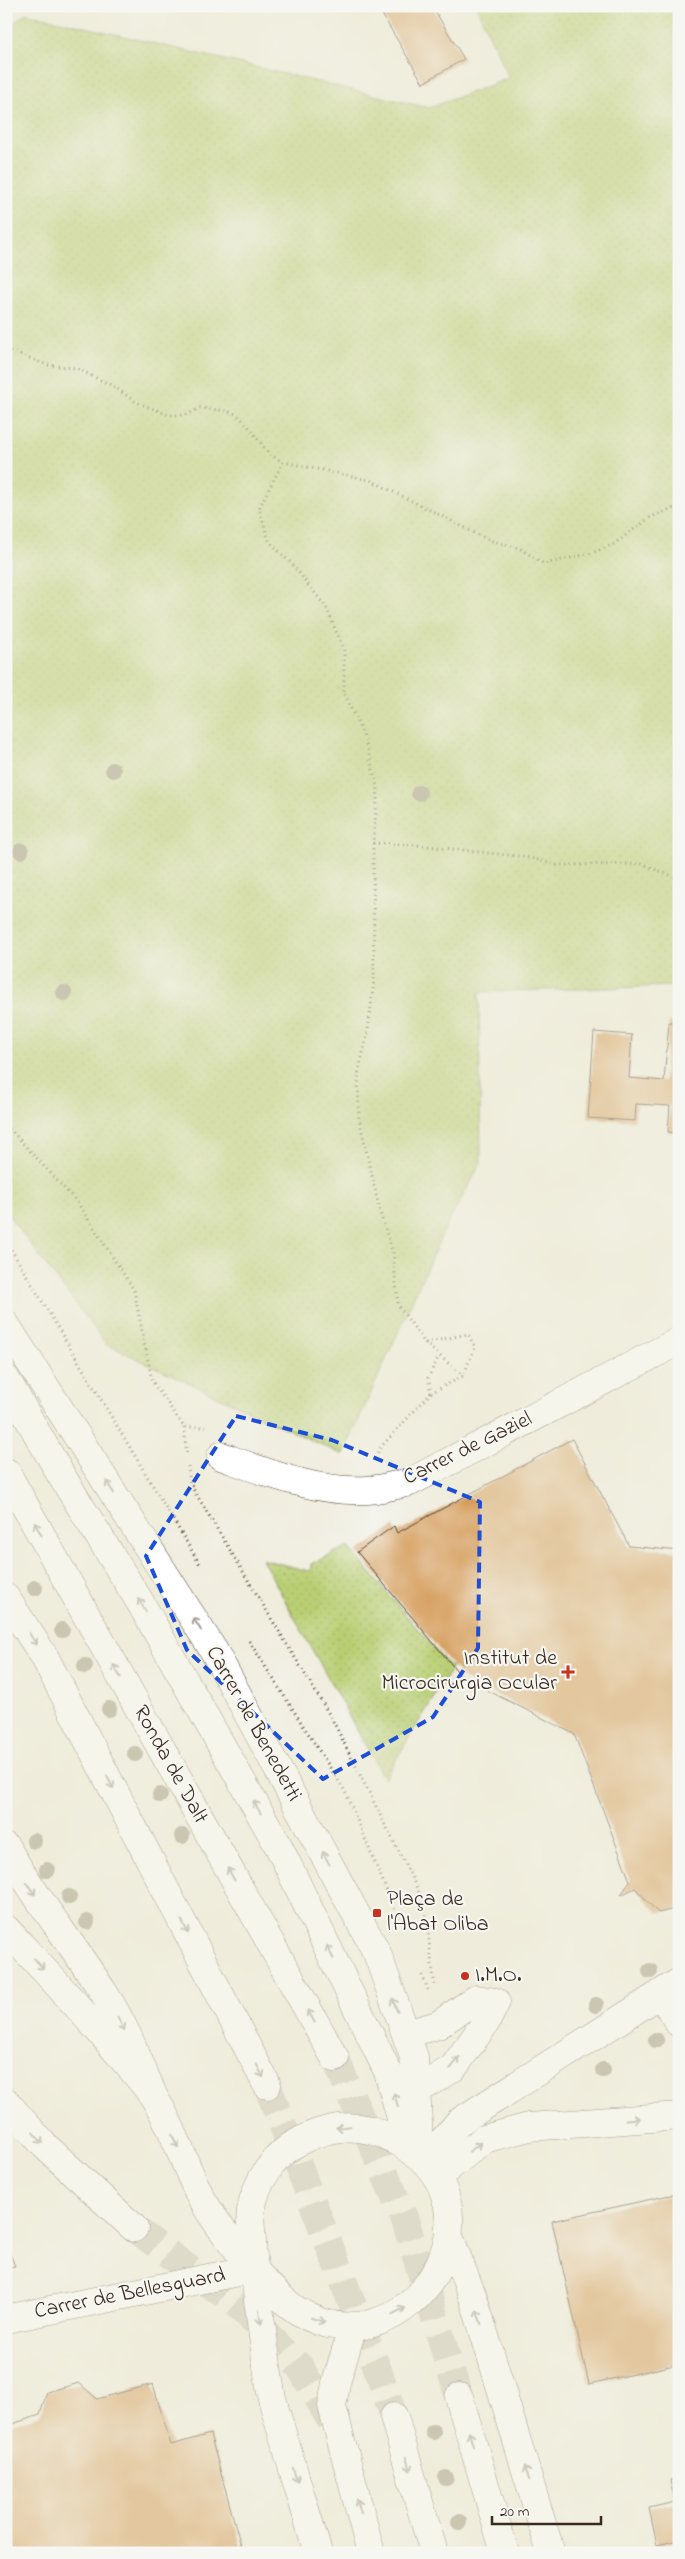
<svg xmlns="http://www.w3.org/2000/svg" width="685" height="2559" font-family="'Indie Flower',sans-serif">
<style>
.grass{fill:url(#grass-dots);stroke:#7a7c48}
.building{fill:#d59b58}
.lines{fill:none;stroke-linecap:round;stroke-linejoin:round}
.highway-tunnel{stroke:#cbc5b5;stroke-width:28;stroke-dasharray:28 14;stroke-linecap:butt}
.minor-casing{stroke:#56473a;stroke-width:29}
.highway-casing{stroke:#56473a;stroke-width:29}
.path{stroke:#56473a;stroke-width:3;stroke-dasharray:1 4;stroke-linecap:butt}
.minor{stroke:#fff;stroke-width:28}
.highway{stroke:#fff;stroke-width:28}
.tree{fill:#9d987f}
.oneway{stroke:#a79f9a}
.marked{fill:none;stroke:#1d4ed8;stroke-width:4;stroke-dasharray:10 6;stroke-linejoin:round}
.poi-dot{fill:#c8321e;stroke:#f6f6f2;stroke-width:2}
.labels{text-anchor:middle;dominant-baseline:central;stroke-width:4.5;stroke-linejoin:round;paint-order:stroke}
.street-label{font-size:22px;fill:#3b2a1e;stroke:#f6f6f2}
.poi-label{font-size:22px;fill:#3b2a1e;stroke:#f6f6f2;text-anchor:start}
</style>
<defs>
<pattern id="grass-dots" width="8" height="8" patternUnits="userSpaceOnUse" patternTransform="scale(1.25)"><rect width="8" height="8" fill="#b9cf73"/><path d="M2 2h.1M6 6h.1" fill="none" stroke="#a0b263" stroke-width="1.8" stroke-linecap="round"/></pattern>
</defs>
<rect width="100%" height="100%" fill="#f6f6f2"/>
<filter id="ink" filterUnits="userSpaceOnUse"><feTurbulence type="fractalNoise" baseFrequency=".02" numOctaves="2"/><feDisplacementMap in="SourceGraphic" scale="10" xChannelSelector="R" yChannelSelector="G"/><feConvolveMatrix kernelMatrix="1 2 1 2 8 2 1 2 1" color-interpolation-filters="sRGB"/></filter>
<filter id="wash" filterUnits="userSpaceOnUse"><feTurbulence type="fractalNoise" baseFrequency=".0096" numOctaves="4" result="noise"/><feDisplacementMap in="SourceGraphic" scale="20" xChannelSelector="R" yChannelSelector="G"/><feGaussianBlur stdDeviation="1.12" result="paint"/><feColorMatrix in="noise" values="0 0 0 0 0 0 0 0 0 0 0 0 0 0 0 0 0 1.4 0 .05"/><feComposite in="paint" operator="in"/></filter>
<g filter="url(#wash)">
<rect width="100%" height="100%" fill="#efecdb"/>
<g class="grass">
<path d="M476,6H679V986L479,992L481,1163L444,1230L343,1455L106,1344L6,1212V29L26,13L429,108L509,78Z"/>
<path d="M348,1546L449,1666H453L384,1779L262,1559L308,1571L311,1568V1564Z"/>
</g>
<g id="blocks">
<g class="building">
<path d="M388,6H432L464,59L423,83L380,11Z"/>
<path d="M669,1022H679V1133L668,1132L670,1106L636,1104L635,1121L588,1118L594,1032L632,1035L629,1078L664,1081Z"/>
<path d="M572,1439L629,1546L679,1551V1908L658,1913L635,1888L621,1895L630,1881L574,1734L463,1678L357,1552L394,1526L397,1533Z"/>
<path d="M679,2193V2364L589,2384L552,2221Z"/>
<path d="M6,2244L15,2266L6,2267Z"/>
<path d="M79,2383L97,2399L153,2384L171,2445L210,2434L243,2553H6V2426L40,2415L47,2392Z"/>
<path d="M679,2478V2540L657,2545L649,2508L675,2502L670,2480Z"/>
</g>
</g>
</g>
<g filter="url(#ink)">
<use href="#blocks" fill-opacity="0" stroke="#56473a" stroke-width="1"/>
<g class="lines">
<g class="highway-tunnel">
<path d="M335,2058L405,2220L459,2397"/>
<path d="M267,2085L379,2373L394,2417"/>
<path d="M134,2228L238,2305L300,2367L337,2432"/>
</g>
<defs>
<g id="minor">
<path d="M6,1325L214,1651L377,1953L414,2057L420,2155"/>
<path d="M221,1456C268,1473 317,1493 368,1490C382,1489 396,1485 410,1482L679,1341"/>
<path d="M6,1929C46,1972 86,2014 123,2059C133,2071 144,2083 153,2096C174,2127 184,2166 202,2199C219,2229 270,2294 298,2311C406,2379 519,2205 395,2140C363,2122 331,2124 300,2141C274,2154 256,2182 251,2210C249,2220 252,2233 252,2244C254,2275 259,2306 263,2337C266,2357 268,2378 272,2398C276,2415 282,2432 287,2449C297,2484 308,2518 318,2553"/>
<path d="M661,1994L679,2023"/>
<path d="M406,2034L438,2025L476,1999L496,2002L486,2022L453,2068L416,2091"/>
<path d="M425,2162L459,2122L679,1982"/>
<path d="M437,2177L484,2139L529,2127L679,2116"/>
<path d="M6,2319L253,2269"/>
<path d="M353,2326L336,2383L332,2406L371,2553"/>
</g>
<g id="highway">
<path d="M6,1379L61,1475L140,1602L278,1845L388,2072L409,2147"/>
<path d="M6,1472L335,2058"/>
<path d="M6,1598L44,1656L267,2085"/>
<path d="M6,1847C35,1898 72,1944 104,1993C125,2025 139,2062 154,2097"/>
<path d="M6,2102L44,2145L134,2228"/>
<path d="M449,2236L474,2300L551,2553"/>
<path d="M459,2397L505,2553"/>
<path d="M394,2417L434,2553"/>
</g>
</defs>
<use href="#minor" class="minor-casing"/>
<use href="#highway" class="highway-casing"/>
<g class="path">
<path d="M6,349L47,365L76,368L113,386L136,402L169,415H186L200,408L227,411L236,414L248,426L269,454L283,462L370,480L489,540L519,548L544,564L592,553L614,544L651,517L679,506"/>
<path d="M283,462L259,508L269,541L291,563L326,607L344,650V693L365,739L378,790L373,843L374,980L368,1031L358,1075L359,1118L381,1216L393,1253L398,1305L425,1343L468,1334L475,1347L463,1376L431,1393L379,1449L377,1456"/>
<path d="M373,843L417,845L526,857L557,865L643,864L679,879"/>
<path d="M6,1125L77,1202L134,1290L152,1381L184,1427H206"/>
<path d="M6,1241L201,1566"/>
<path d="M425,1343L463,1376"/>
<path d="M431,1393L428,1378L439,1356"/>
<path d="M184,1427L187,1455"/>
<path d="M188,1466L190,1484L332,1719L424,1902L435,1988"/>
<path d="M249,1641L345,1791L399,1920"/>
<path d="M422,1975L429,1992"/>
</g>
<use href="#minor" class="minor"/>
<use href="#highway" class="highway"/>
</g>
<g class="tree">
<circle cx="113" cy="770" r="8"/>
<circle cx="419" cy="793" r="8"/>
<circle cx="21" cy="851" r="8"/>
<circle cx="64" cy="993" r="8"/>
<circle cx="35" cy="1588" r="8"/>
<circle cx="62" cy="1630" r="8"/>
<circle cx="85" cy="1666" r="8"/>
<circle cx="109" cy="1709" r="8"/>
<circle cx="135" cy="1754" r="8"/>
<circle cx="160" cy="1795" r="8"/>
<circle cx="182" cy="1836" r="8"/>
<circle cx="34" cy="1841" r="8"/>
<circle cx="47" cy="1870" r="8"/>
<circle cx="69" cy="1897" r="8"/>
<circle cx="87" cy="1922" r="8"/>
<circle cx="650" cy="1971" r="8"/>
<circle cx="596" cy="2005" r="8"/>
<circle cx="656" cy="2040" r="8"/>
<circle cx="603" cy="2070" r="8"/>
<circle cx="433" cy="2432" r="8"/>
<circle cx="446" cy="2478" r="8"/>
<circle cx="459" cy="2522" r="8"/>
</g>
<defs><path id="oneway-shaft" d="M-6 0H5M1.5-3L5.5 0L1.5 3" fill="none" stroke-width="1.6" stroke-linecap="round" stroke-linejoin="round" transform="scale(1.25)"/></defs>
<g class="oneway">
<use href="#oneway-shaft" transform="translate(110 1487) rotate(-122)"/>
<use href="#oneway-shaft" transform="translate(38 1529) rotate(-119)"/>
<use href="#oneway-shaft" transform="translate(142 1605) rotate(-120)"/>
<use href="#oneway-shaft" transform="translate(197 1624) rotate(-122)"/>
<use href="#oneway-shaft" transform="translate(33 1639) rotate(57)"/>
<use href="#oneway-shaft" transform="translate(117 1671) rotate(-119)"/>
<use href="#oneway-shaft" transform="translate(110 1782) rotate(63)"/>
<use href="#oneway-shaft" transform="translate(257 1807) rotate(-120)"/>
<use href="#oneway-shaft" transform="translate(326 1858) rotate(-118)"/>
<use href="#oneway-shaft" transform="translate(231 1874) rotate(-119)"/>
<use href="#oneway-shaft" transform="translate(31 1889) rotate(55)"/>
<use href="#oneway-shaft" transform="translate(185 1927) rotate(63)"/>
<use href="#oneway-shaft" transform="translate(330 1952) rotate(-116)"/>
<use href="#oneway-shaft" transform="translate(39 1964) rotate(48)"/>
<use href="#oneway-shaft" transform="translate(395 2005) rotate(-109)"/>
<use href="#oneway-shaft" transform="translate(311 2016) rotate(-119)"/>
<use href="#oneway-shaft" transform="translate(121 2024) rotate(62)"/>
<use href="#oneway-shaft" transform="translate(455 2063) rotate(-51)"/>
<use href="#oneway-shaft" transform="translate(260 2071) rotate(63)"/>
<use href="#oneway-shaft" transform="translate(396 2100) rotate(-106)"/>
<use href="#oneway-shaft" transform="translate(633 2119) rotate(-4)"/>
<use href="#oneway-shaft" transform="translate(343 2127) rotate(174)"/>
<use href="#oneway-shaft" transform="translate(38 2138) rotate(48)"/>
<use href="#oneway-shaft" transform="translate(175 2141) rotate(65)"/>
<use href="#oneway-shaft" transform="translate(475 2147) rotate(-38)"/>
<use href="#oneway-shaft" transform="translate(399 2311) rotate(-27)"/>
<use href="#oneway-shaft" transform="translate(260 2317) rotate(82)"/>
<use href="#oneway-shaft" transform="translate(479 2317) rotate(-108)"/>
<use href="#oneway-shaft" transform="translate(318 2320) rotate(18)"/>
<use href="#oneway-shaft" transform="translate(471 2439) rotate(-106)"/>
<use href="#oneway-shaft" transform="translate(408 2464) rotate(73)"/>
<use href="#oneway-shaft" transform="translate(527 2473) rotate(-107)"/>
<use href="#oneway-shaft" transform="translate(295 2475) rotate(73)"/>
<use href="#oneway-shaft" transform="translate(359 2506) rotate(-105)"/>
</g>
</g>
<path d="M0 0H685V2559H0ZM236,1416L332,1440L480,1502L478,1648L433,1717L323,1779L187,1650L146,1556Z" fill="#efecdb" fill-opacity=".55" fill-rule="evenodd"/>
<path class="marked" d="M236,1416L332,1440L480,1502L478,1648L433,1717L323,1779L187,1650L146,1556Z"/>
<g class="poi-dot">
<path d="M565.5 1664.5h5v5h5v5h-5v5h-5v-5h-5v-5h5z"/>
<rect x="372" y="1908" width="10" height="10" rx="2.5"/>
<circle cx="465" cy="1976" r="5"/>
</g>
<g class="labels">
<g class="street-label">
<text transform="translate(468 1449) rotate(-26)">Carrer de Gaziel</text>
<text transform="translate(253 1724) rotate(61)">Carrer de Benedetti</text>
<text transform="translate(170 1765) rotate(61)">Ronda de Dalt</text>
<text transform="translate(130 2294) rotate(-11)">Carrer de Bellesguard</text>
</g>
<g class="poi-label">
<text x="557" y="1659" text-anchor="end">Institut de<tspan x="557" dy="25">Microcirurgia Ocular</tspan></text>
<text x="387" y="1900">Plaça de<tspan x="387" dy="25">l'Abat Oliba</tspan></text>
<text x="475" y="1976">I.M.O.</text>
</g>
</g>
<rect width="685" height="2559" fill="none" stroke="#f6f6f2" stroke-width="25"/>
<path d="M492 2516v8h109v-8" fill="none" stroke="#3b2a1e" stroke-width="2.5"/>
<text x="500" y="2516" font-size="15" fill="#3b2a1e" stroke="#f6f6f2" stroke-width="4" paint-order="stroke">20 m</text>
</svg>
